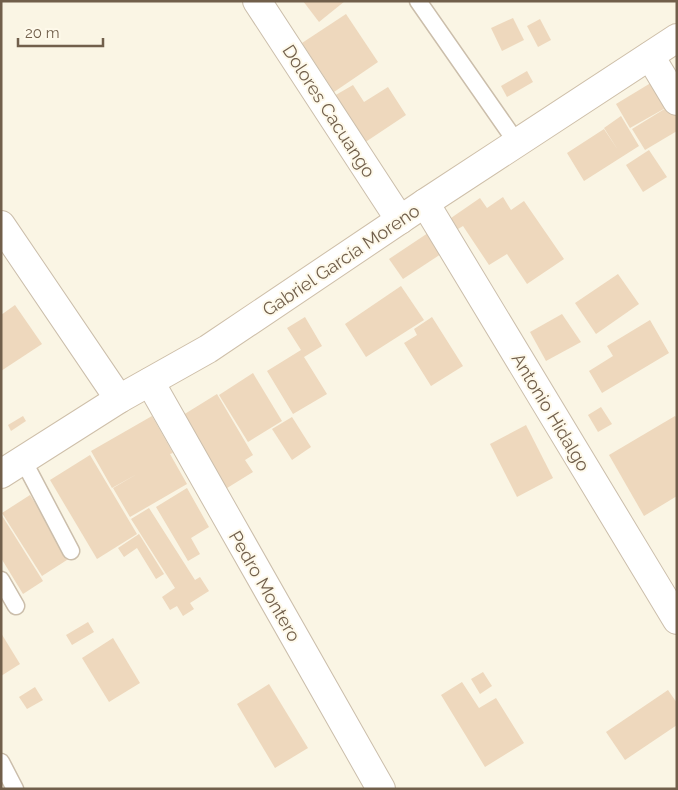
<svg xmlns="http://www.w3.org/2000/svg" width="678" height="790" font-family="Raleway,sans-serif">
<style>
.building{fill:#eed8bd}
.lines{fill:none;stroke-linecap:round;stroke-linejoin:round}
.lane-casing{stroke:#cbbeab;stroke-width:19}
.street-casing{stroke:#cbbeab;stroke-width:30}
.secondary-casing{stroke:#cebfa9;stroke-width:30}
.lane{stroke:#fff;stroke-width:16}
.street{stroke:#fff;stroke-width:28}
.secondary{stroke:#fff;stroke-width:28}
.labels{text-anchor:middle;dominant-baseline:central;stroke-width:4;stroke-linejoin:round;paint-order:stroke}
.street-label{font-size:18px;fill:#715f4b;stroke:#fef9ea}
</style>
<rect width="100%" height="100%" fill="#faf5e4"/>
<g class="building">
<path d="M303,1H345L319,22Z"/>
<path d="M346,14L378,62L334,92L302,43Z"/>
<path d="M513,18L524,40L502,51L491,28Z"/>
<path d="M540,19L551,40L538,47L527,26Z"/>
<path d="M527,71L533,82L507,97L501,86Z"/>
<path d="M654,81L669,106L630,128L616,104Z"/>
<path d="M353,85L364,102L388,87L406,115L364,143L334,96Z"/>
<path d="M671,105L677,115V131L645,150L632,129Z"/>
<path d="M621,116L639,146L584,181L567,153L604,129L618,150L604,128Z"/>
<path d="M649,150L667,177L643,192L626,165Z"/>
<path d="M503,197L511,210L524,201L564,259L527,284L507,254L489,265L463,226L458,229L451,218L480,198L487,208Z"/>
<path d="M428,233L441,254L403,279L389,259Z"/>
<path d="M618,274L639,304L596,334L575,303Z"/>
<path d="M401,286L424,320L366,357L345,324Z"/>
<path d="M15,305L42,344L1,371V315Z"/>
<path d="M562,314L581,342L546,361L530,332Z"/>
<path d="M305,317L322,346L304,357L327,394L293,414L267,371L301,350L287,328Z"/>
<path d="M432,317L463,366L431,386L404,343L417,335L414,329Z"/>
<path d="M650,320L669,353L602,393L589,371L613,356L607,346Z"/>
<path d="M253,373L282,421L248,442L219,395Z"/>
<path d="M217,394L253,455L245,460L253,472L219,493L175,420Z"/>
<path d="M601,407L612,424L598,432L588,415Z"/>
<path d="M23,416L26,421L11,431L8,425Z"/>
<path d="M152,416L173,453L170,454L187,484L130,517L113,488L137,474L112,488L91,451Z"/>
<path d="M675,416L677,418V496L644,516L609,455Z"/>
<path d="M292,417L311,447L292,460L272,429Z"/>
<path d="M526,425L553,478L517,497L490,444Z"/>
<path d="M90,455L137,534L97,559L50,480Z"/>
<path d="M187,488L209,527L191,538L200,554L188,561L156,507Z"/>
<path d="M30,495L70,558L42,576L2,513Z"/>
<path d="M149,508L195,580L200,577L209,591L190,603L194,609L183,616L177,606L170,610L162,597L175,588L131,519Z"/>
<path d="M1,514L43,581L23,594L1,558Z"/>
<path d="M139,534L164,574L156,579L137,548L124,557L118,548Z"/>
<path d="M88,622L94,632L72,645L66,635Z"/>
<path d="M1,633L20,664L1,676Z"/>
<path d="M113,638L140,683L109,702L82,658Z"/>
<path d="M483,672L492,686L480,694L471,679Z"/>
<path d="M462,682L479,708L496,698L524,743L485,767L441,695Z"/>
<path d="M269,684L308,748L275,768L237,704Z"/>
<path d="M35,687L43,700L27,709L19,697Z"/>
<path d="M668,690L677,703V725L625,760L606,732Z"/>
</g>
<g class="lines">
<defs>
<g id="lane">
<path d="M418,1L517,143"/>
<path d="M23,460L71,551"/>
<path d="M1,580L16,606"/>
<path d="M1,762L15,789"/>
</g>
<g id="street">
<path d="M257,1L400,220"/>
<path d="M650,56L677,101"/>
<path d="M425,203L677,620"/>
<path d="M1,225L119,399"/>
<path d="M150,382L381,789"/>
</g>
<path id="secondary" d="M1,474L119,399L208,349L425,203L677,38"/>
</defs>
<use href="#lane" class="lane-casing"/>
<use href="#street" class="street-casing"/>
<use href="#secondary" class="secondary-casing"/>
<use href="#lane" class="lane"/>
<use href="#street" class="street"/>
<use href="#secondary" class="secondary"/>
</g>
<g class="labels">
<g class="street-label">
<text transform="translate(329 111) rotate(57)">Dolores Cacuango</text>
<text transform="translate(341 260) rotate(-34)">Gabriel García Moreno</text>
<text transform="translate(551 412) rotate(59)">Antonio Hidalgo</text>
<text transform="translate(265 586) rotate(60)">Pedro Montero</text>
</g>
</g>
<rect width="678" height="790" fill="none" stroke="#715f4b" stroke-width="5"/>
<path d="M18 38v8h85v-8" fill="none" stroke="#715f4b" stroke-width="2.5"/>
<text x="25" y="38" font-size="15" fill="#715f4b" stroke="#fef9ea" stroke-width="4" paint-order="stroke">20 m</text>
</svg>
